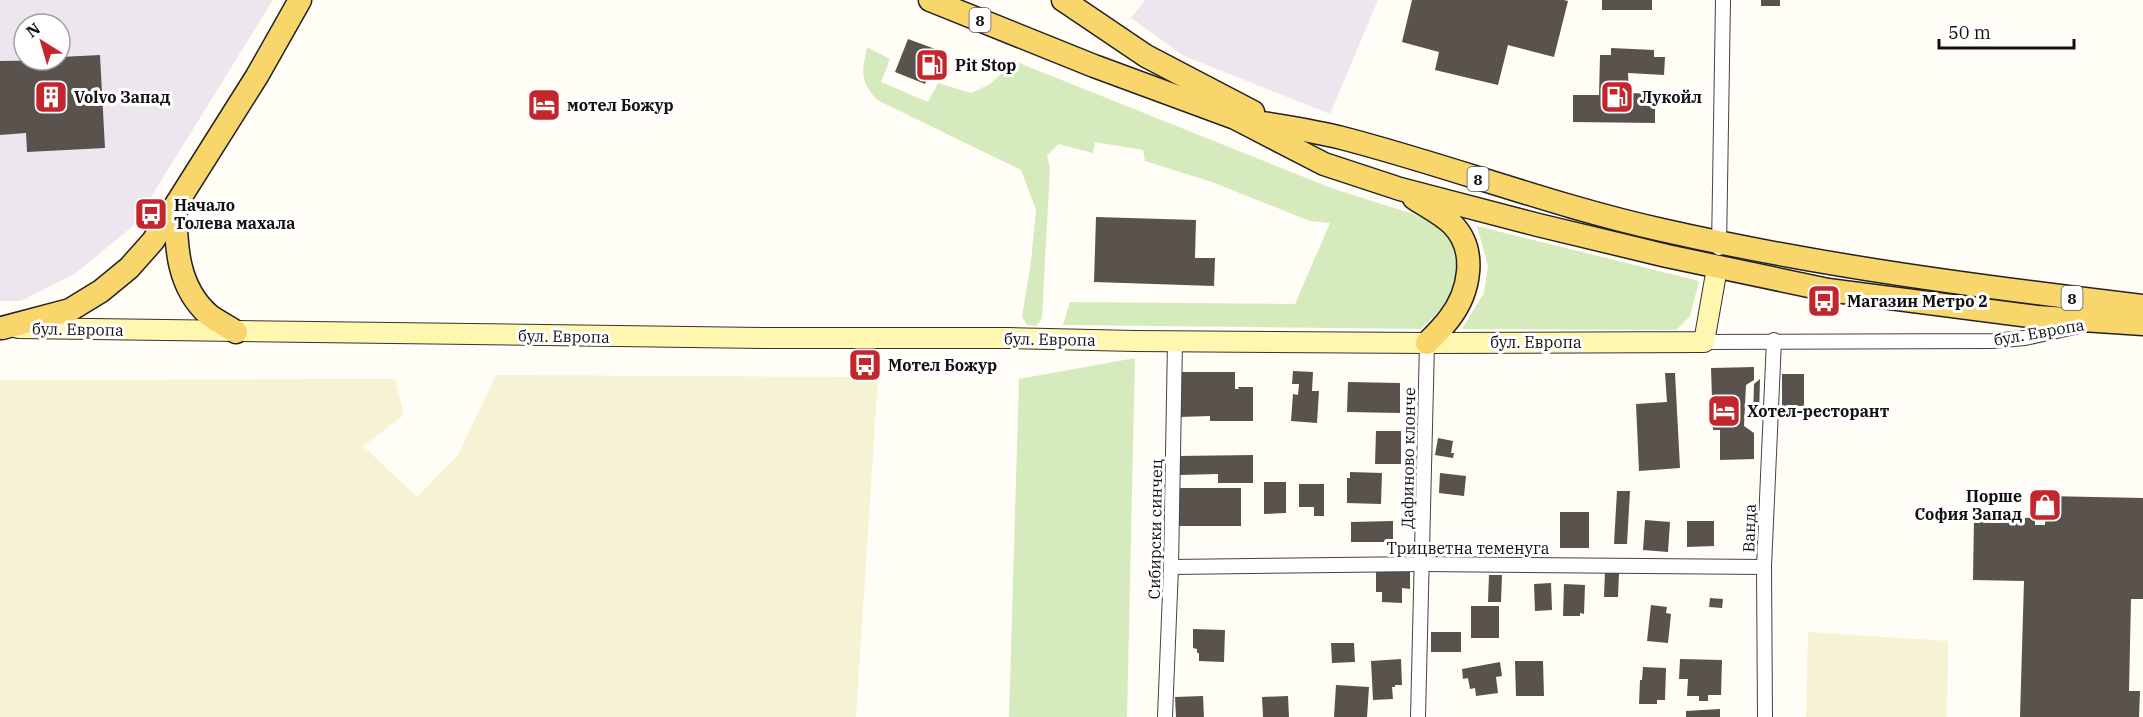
<svg xmlns="http://www.w3.org/2000/svg" width="2143" height="717" font-family="'IBM Plex Serif',serif">
<style>
.industrial{fill:#eee6ef;fill-rule:evenodd}
.farmland{fill:#f6f3d4}
.green{fill:#d5ebbd}
.building{fill:#5a524d}
.lines{fill:none;stroke-linecap:round;stroke-linejoin:round}
.street-casing{stroke:#444;stroke-width:16}
.secondary-casing{stroke:#333;stroke-width:22}
.primary-casing{stroke:#222;stroke-width:25}
.street{stroke:#fff;stroke-width:14}
.secondary{stroke:#fff6b0;stroke-width:20}
.primary{stroke:#f9d66b;stroke-width:22}
.labels{text-anchor:middle;dominant-baseline:central;stroke-width:6;stroke-linejoin:round;paint-order:stroke}
.shield{fill:#fff;stroke:#585858;stroke-width:1.5}
.shield-label{font-size:15px;font-weight:bold;fill:#111}
.poi-label{font-size:16px;font-weight:bold;fill:#111;stroke:#fff;text-anchor:start}
.street-label{font-size:16px;fill:#111;stroke:#fff}
</style>
<rect width="100%" height="100%" fill="#fffdf5"/>
<g class="industrial">
<path d="M0,0H273L133,226L76,273L21,301H0ZM24,24H60V60H24Z"/>
<path d="M1145,0H1378L1330,114L1184,56L1131,18Z"/>
</g>
<g class="farmland">
<path d="M496,375L878,377L856,717H0V380L395,379L404,415L363,446L417,497L458,455Z"/>
<path d="M1808,632L1948,641L1947,717H1806Z"/>
</g>
<g class="green">
<path d="M867,47L890,59L881,82L928,102L938,83L971,93L990,84L1014,61L1334,189L1432,220L1452,242L1458,275L1448,302L1421,329L1063,325L1070,302L1295,304L1330,223L1310,221L1212,182L1145,161L1143,150L1095,142L1093,153L1058,144L1047,156L1050,168L1042,318L1036,326L1027,325L1022,317L1031,262L1036,210L1021,170L877,100C859,79 862,73 867,47Z"/>
<path d="M1477,226L1699,281L1690,316L1676,330L1462,329L1484,293L1488,266Z"/>
<path d="M1135,358L1127,717H1009L1019,379Z"/>
</g>
<g class="building">
<path d="M1412,0H1564L1568,1L1554,57L1508,45L1498,85L1435,70L1439,52L1402,42Z"/>
<rect x="1602" y="0" width="50" height="10"/>
<rect x="1761" y="0" width="19" height="6"/>
<path d="M908,39L938,50L925,84L895,72Z"/>
<path d="M1611,48L1654,50V57H1665L1664,75L1628,73L1629,93L1655,94V123L1573,122V95H1599L1600,55H1611Z"/>
<path d="M100,55L105,148L27,152L26,133L0,135V61L60,60V57Z"/>
<path d="M1096,217L1196,220L1195,258H1215L1214,286L1094,282Z"/>
<path d="M1754,367V380L1746,385L1744,426L1754,433V459L1720,460V430H1713L1711,368Z"/>
<path d="M1293,371L1313,372L1312,391H1319L1317,423L1291,421L1293,394L1298,395L1299,384H1292Z"/>
<path d="M1179,372H1235V389H1239L1238,387H1253V421H1210V416L1180,417Z"/>
<path d="M1665,373H1675L1680,468L1639,471L1636,404L1667,402Z"/>
<rect x="1782" y="374" width="22" height="32"/>
<path d="M1760,379L1759,417H1753L1754,384Z"/>
<path d="M1348,382L1400,383V413L1347,412Z"/>
<path d="M1376,431H1401V464H1375Z"/>
<path d="M1438,438L1453,441L1451,453H1454L1453,458L1435,455Z"/>
<path d="M1253,455V483H1218V474L1178,475L1177,456Z"/>
<path d="M1350,472L1382,473L1381,504L1347,503V478H1350Z"/>
<path d="M1440,473L1466,476L1464,496L1439,493Z"/>
<path d="M1264,482H1286V513L1264,514Z"/>
<path d="M1299,484H1324V516H1314V507H1299Z"/>
<rect x="1178" y="488" width="63" height="38"/>
<path d="M1617,491H1630L1627,544H1614Z"/>
<path d="M2046,496L2143,498V599H2131L2129,691H2140L2139,717H2020L2024,581L1973,580L1974,517L2035,518V525H2045Z"/>
<rect x="1560" y="512" width="29" height="36"/>
<path d="M1645,520L1670,522L1668,552L1643,550Z"/>
<path d="M1393,521V542H1351V522Z"/>
<path d="M1687,521H1714V546L1687,547Z"/>
<path d="M1376,570L1410,571V589L1402,588V603L1382,602V592H1376Z"/>
<path d="M1605,572L1619,573L1618,597H1604Z"/>
<path d="M1489,575H1502L1501,602H1488Z"/>
<path d="M1551,583L1552,610L1535,611L1534,584Z"/>
<path d="M1564,584L1585,585L1584,614L1580,613V616H1563Z"/>
<path d="M1710,598L1723,599L1722,608L1709,607Z"/>
<path d="M1651,605L1667,607L1666,613L1671,614L1668,643L1647,641Z"/>
<rect x="1471" y="606" width="28" height="32"/>
<path d="M1193,629L1225,630L1224,662L1199,661V653H1197V649L1193,648Z"/>
<rect x="1431" y="632" width="30" height="20"/>
<path d="M1331,643H1354L1355,662L1332,663Z"/>
<path d="M1401,659L1402,685H1395V687H1392L1393,699L1373,700L1371,661Z"/>
<path d="M1680,659L1722,660L1721,695H1708V701H1699V696H1687L1688,679H1679Z"/>
<path d="M1515,661H1543L1544,696H1516Z"/>
<path d="M1500,662L1502,676L1496,677L1498,693L1476,696L1475,688L1470,689L1468,678L1463,679L1462,669Z"/>
<path d="M1643,667L1666,668L1665,700H1657V704H1639L1640,680H1642Z"/>
<path d="M1336,685L1369,687L1367,717H1334Z"/>
<path d="M1203,696L1204,717H1176L1175,697Z"/>
<path d="M1288,696L1289,717H1263L1262,697Z"/>
<path d="M1720,709V717H1686V711Z"/>
</g>
<g class="lines">
<defs>
<g id="street">
<path d="M1719,248L1723,0"/>
<path d="M1704,342L1992,341L2025,338L2079,326"/>
<path d="M1171,567L1423,564L1764,567"/>
<path d="M1165,717L1171,567L1175,341"/>
<path d="M1418,717L1427,343"/>
<path d="M1765,717L1764,567L1774,340"/>
</g>
<path id="secondary" d="M18,328L762,338H1008L1135,341L1427,343L1704,342L1717,268"/>
<g id="primary">
<path d="M930,0L1094,66L1235,118L1324,164L1400,189L1538,225L1667,256L1828,290L2037,317L2143,324"/>
<path d="M1063,0L1146,56L1253,112"/>
<path d="M1257,122C1286,127 1315,131 1342,138C1450,166 1554,206 1662,230C1821,266 1981,287 2143,306"/>
<path d="M1414,198C1426,206 1442,214 1452,224C1478,250 1470,292 1449,319C1443,327 1435,335 1427,343"/>
<path d="M175,207C176,246 177,287 209,315C217,321 227,326 236,332"/>
<path d="M2,328L70,310L101,291L129,268L153,241L257,76L300,0"/>
</g>
</defs>
<use href="#street" class="street-casing"/>
<use href="#secondary" class="secondary-casing"/>
<use href="#primary" class="primary-casing"/>
<use href="#street" class="street"/>
<use href="#secondary" class="secondary"/>
<use href="#primary" class="primary"/>
</g>
<defs>
<symbol id="fuel-square" viewBox="-11 -11 22 22"><rect x="-9" y="-9" width="18" height="18" rx="4" fill="#c4262e" stroke="#fff"/><path d="M-5.5-6h7V0h2V4h1.3V-2.5L3-4.5l.8-.8L6-3V5H2.5V1h-1V6h-7ZM-4.2-4.7v3.2H.2V-4.7Z" fill="#fff"/></symbol>
<symbol id="building-square" viewBox="-11 -11 22 22"><rect x="-9" y="-9" width="18" height="18" rx="4" fill="#c4262e" stroke="#fff"/><path d="M-4-6H4V6H1V3H-1V6H-4ZM-2.5-4.3h1.7v1.8h-1.7ZM.8-4.3h1.7v1.8H.8ZM-2.5-1h1.7V.8h-1.7ZM.8-1h1.7V.8H.8Z" fill="#fff"/></symbol>
<symbol id="hotel-square" viewBox="-11 -11 22 22"><rect x="-9" y="-9" width="18" height="18" rx="4" fill="#c4262e" stroke="#fff"/><path d="M-6-4.5h1.5V1H6V5H4.5V3h-9V5H-6ZM-4 0a1.8 1.8 0 1 1 3.6 0ZM.5 0V-2.5h3Q6-2.5 6 0Z" fill="#fff"/></symbol>
<symbol id="bus-square" viewBox="-11 -11 22 22"><rect x="-9" y="-9" width="18" height="18" rx="4" fill="#c4262e" stroke="#fff"/><path d="M-5-6H5V4H4V6H2V4H-2V6H-4V4H-5ZM-3.5-4V0h7V-4ZM-3.5 1.2v1.5H-2V1.2ZM2 1.2v1.5H3.5V1.2Z" fill="#fff"/></symbol>
<symbol id="shop-square" viewBox="-11 -11 22 22"><rect x="-9" y="-9" width="18" height="18" rx="4" fill="#c4262e" stroke="#fff"/><path d="M-5-2.5h2.3a2.7 3.5 0 0 1 5.4 0H5L5.5 6h-11ZM-1.5-2.5h3a1.5 2.3 0 0 0-3 0Z" fill="#fff"/></symbol>
</defs>
<g fill-rule="evenodd">
<use href="#fuel-square" x="913" y="46" width="38" height="38"/>
<use href="#building-square" x="32" y="78" width="38" height="38"/>
<use href="#fuel-square" x="1598" y="78" width="38" height="38"/>
<use href="#hotel-square" x="525" y="86" width="38" height="38"/>
<use href="#bus-square" x="132" y="195" width="38" height="38"/>
<use href="#bus-square" x="1805" y="282" width="38" height="38"/>
<use href="#bus-square" x="846" y="346" width="38" height="38"/>
<use href="#hotel-square" x="1705" y="392" width="38" height="38"/>
<use href="#shop-square" x="2026" y="486" width="38" height="38"/>
</g>
<g class="labels">
<g class="shield">
<rect x="969.5" y="8" width="21" height="24" rx="4.5"/>
<rect x="1467.5" y="167" width="21" height="24" rx="4.5"/>
<rect x="2061.5" y="286" width="21" height="24" rx="4.5"/>
</g>
<g class="shield-label">
<text x="980" y="20">8</text>
<text x="1478" y="179">8</text>
<text x="2072" y="298">8</text>
</g>
<g class="poi-label">
<text x="955" y="65">Pit Stop</text>
<text x="74" y="97">Volvo Запад</text>
<text x="1640" y="97">Лукойл</text>
<text x="567" y="105">мотел Божур</text>
<text x="174" y="205">Начало<tspan x="174" dy="18">Толева махала</tspan></text>
<text x="1847" y="301">Магазин Метро 2</text>
<text x="888" y="365">Мотел Божур</text>
<text x="1747" y="411">Хотел-ресторант</text>
<text x="2022" y="496" text-anchor="end">Порше<tspan x="2022" dy="18">София Запад</tspan></text>
</g>
<g class="street-label">
<text transform="translate(78 329) rotate(1)">бул. Европа</text>
<text transform="translate(2039 332) rotate(-10)">бул. Европа</text>
<text transform="translate(564 336) rotate(1)">бул. Европа</text>
<text transform="translate(1050 339) rotate(1)">бул. Европа</text>
<text x="1536" y="342">бул. Европа</text>
<text transform="translate(1408 458) rotate(-89)">Дафиново клонче</text>
<text transform="translate(1749 528) rotate(-88)">Ванда</text>
<text transform="translate(1155 529) rotate(-89)">Сибирски синчец</text>
<text x="1468" y="548">Трицветна теменуга</text>
</g>
</g>
<g transform="translate(42 42) rotate(323)"><circle r="28" fill="#ffffff" stroke="#a0a0a0" stroke-width="1.5"/>
<path d="M0-4.5L10 22L0 15L-10 22Z" fill="#c4262e"/>
<text y="-9" font-size="16" font-weight="bold" text-anchor="middle" fill="#111111">N</text>
</g>
<path d="M1939 39v9h135v-9" fill="none" stroke="#111111" stroke-width="3"/>
<text x="1948" y="39" font-size="18" fill="#111111" stroke="#ffffff" stroke-width="4.5" paint-order="stroke">50 m</text>
</svg>
